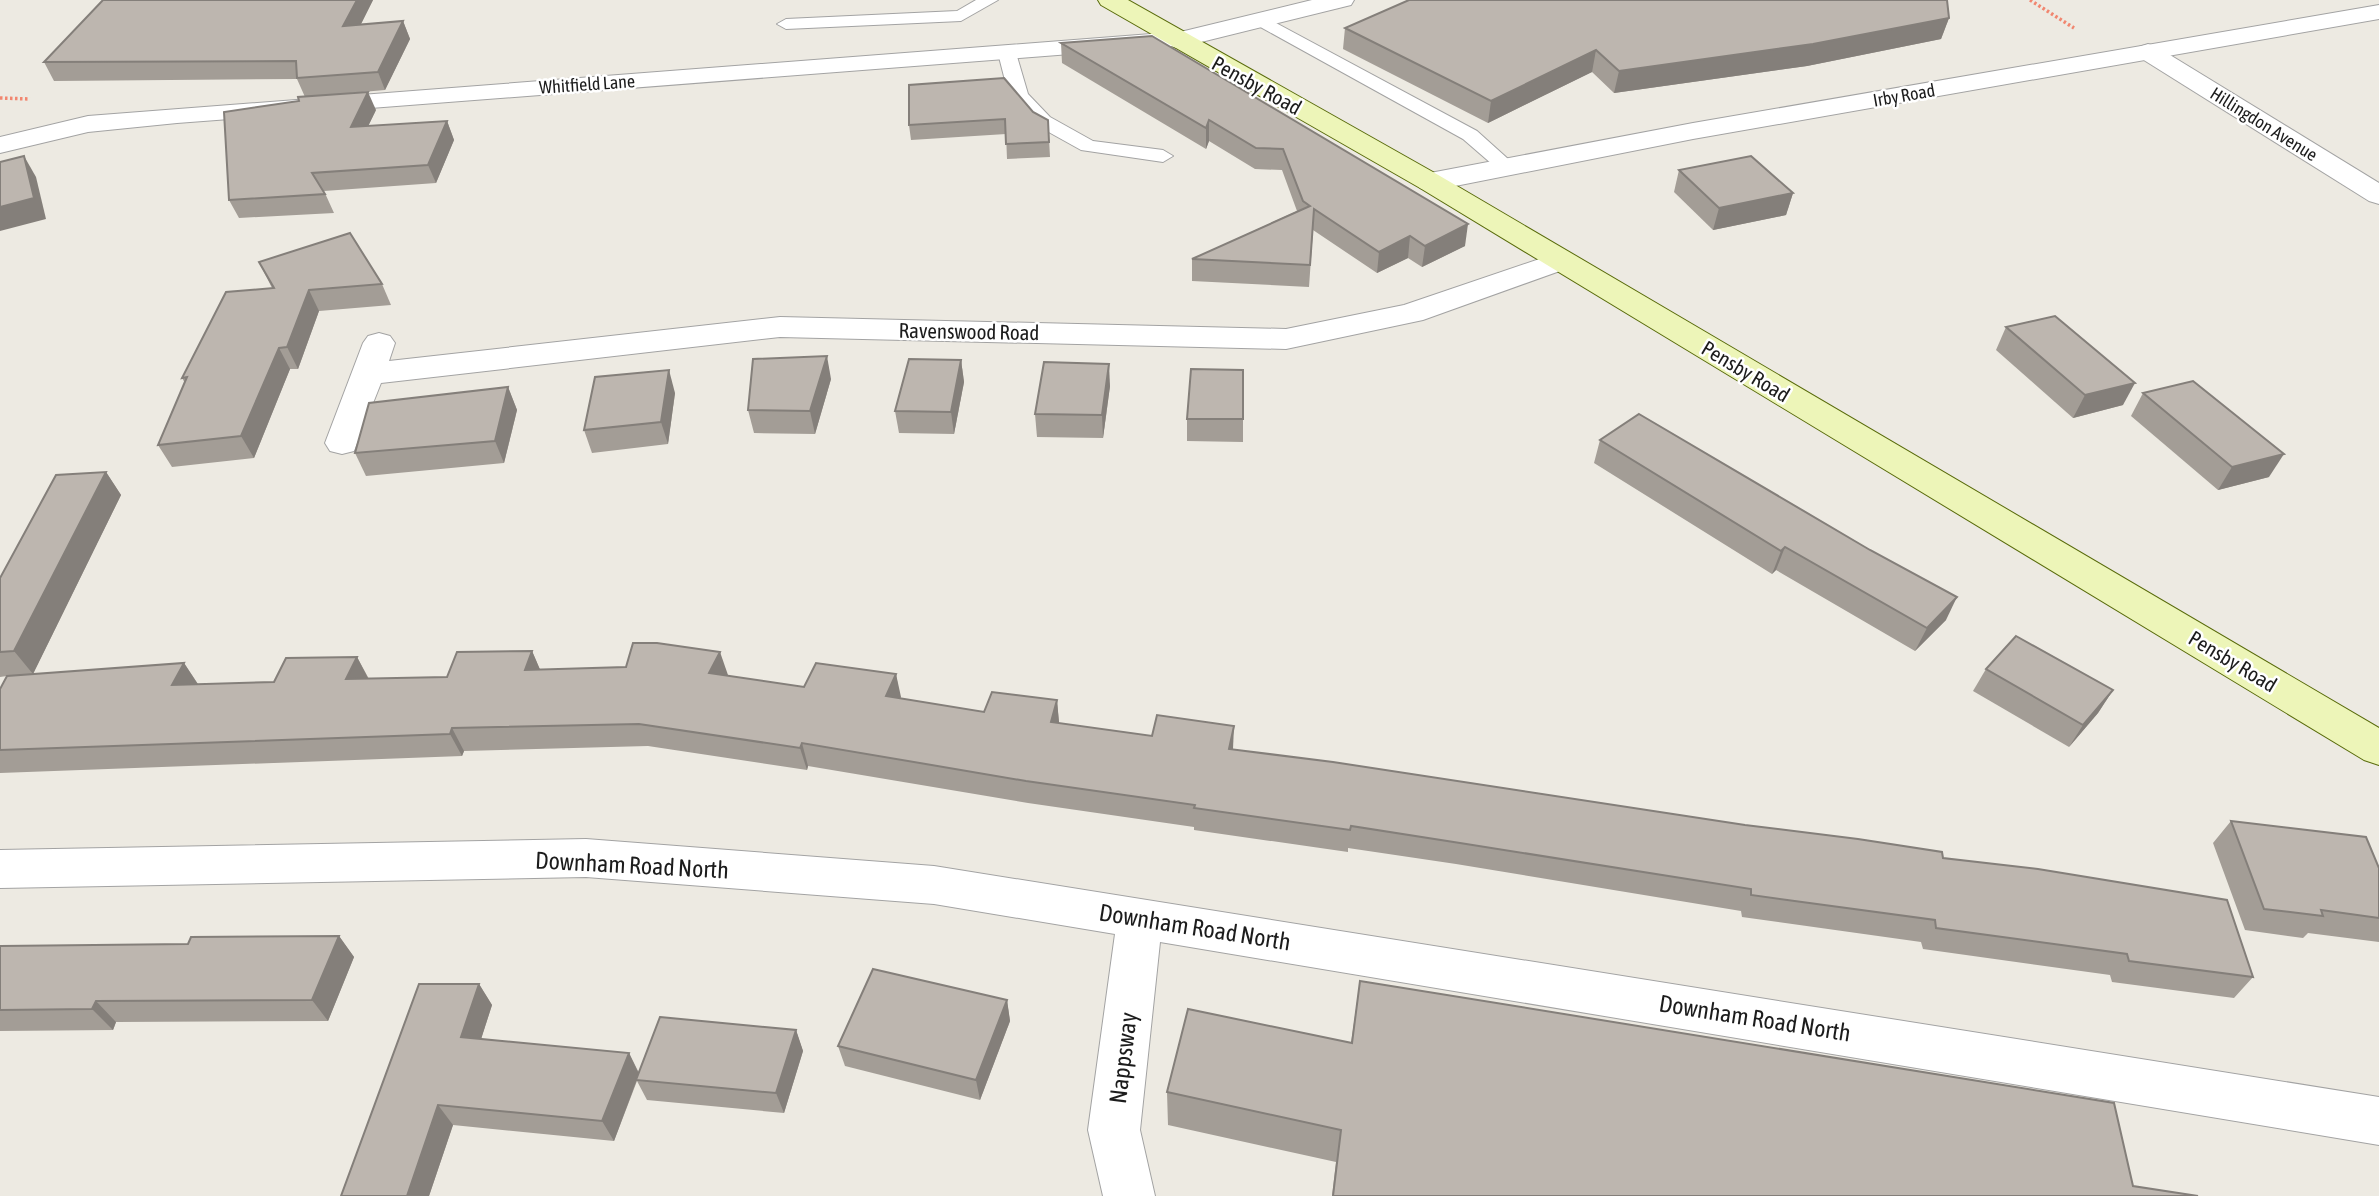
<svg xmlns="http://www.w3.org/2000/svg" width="2379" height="1196" font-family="'Asap Condensed',sans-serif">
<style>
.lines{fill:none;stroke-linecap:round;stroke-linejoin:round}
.service-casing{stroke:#a3a3a3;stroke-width:2}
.minor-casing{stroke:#a3a3a3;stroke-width:2}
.tertiary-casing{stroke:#a3a3a3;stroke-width:2}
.secondary-casing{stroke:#596b0b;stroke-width:2}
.path{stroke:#f1866f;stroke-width:3.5;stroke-dasharray:2.5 2.5;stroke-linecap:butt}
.service{fill:#fff;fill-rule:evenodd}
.minor{fill:#fff;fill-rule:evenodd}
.tertiary{fill:#fff;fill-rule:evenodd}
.secondary{fill:#edf5b8;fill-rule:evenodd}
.wall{fill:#a39d96}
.shaded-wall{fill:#847f7a}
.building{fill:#bdb6af;stroke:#847f7a;stroke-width:2}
.labels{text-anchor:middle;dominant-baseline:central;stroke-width:5;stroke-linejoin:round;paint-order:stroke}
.far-street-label{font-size:18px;fill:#1c1c1c;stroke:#fff}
.street-label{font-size:21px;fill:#1c1c1c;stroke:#fff}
.near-street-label{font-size:24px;fill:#1c1c1c;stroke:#fff}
</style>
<rect width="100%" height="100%" fill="#edeae2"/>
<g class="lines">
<defs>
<g id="service">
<path d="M976,0H998L961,21L786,29L777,24L786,19L957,11Z"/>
<path d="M1261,15L1477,131L1517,167L1514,171H1500L1463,139L1255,24L1252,20Z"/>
<path d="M1007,47L1016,53L1028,94L1050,117L1093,141L1163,150L1173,156L1163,162L1081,150L1036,125L1009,96L998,53Z"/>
</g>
<g id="minor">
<path d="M1312,0H1354L1351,5L1177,48L1168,45L1164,40L1168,35Z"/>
<path d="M2148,44L2157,47L2379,183V204L2369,201L2139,57L2135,52L2139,47Z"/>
<path d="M1560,252L1571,255L1575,261L1571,267L1423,320L1286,349L780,337L381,383L354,451L342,454L330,451L325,443L363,343L368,336L379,333L390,336L395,343L389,361L780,317L1286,329L1404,305Z"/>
<path d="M586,839L934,866L2379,1097V1145L1160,942L1140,1130L1155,1196H1103L1088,1130L1115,934L934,904L586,877L0,888V850Z"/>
</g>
<g id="tertiary">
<path d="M2379,5V19L1693,139L1430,191L1420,188L1416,182L1420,176L1430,173L1693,123Z"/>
<path d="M1177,32L1186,35L1190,40L1186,45L177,123L88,132L0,153V137L88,116Z"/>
</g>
<path id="secondary" d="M1098,0H1128L1440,176L2379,728V765L2364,760L1420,188L1101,5Z"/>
</defs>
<use href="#service" class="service-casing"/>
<use href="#minor" class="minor-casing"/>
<use href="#tertiary" class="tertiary-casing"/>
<use href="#secondary" class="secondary-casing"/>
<g class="path">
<path d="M2030,0L2074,28"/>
<path d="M0,98L30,99"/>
</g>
<use href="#service" class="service"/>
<use href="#minor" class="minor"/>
<use href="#tertiary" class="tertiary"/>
<use href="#secondary" class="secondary"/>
</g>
<g class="wall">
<path d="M103,0H373L361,24L403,21L410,39L385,90L305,97L297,79L54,81L44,62Z"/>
<path d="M1949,18L1941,39L1807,66L1614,93L1592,72L1488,123L1343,49L1345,28Z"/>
<path d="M1152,36L1465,246L1422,267L1408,258L1377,273L1313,230L1309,287L1192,281V259L1297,211L1282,170L1255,169L1209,141L1206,149L1062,63L1061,43Z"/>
<path d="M376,110L368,126L447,121L454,140L436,183L324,191L334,213L239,218L229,200Z"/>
<path d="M1033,112L1048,120L1050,157L1007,159L1006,134L911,140L909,125Z"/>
<path d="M1679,170L1793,193L1786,215L1713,230L1674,192Z"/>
<path d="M259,262L382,284L391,305L319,311L298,369H290L254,458L172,467L158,445L185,383L182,378L272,288Z"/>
<path d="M2006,327L2123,405L2073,418L1996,350Z"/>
<path d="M961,360L964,382L954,434L899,433L895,411Z"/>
<path d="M831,379L815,434L754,433L748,410Z"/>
<path d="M1110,386L1103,438L1037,437L1035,414Z"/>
<path d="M508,387L517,410L504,463L366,476L355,453Z"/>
<path d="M675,393L668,444L592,453L584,430Z"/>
<path d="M2143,393L2269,477L2218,490L2131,416Z"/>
<path d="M1187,419H1243V442L1187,441Z"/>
<path d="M1600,440L1870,550L1946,620L1915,651L1776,570L1772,574L1594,463Z"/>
<path d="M106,472L121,495L33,674L184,663L198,684L274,682L357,657L369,679L447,677L532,651L540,670L728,675L727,676L804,687L896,674L900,698L984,712L1057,700L1059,724L1943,858L2253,977L2234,998L2112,982L2110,975L1923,949L1921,942L1742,917L1741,911L1456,864L1348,848V852L1194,830V827L1028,803L808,766L807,770L648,746L464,751L462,756L0,773V689L7,676L0,677V578Z"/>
<path d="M1986,669L2113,690L2098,713L2069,747L1973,691Z"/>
<path d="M2231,821L2379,868V942L2308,933L2303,938L2245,930L2213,843Z"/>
<path d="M339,936L354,957L328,1021L116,1022L113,1030L0,1031V946L188,944Z"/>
<path d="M1360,981L2133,1186L2198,1196H1332L1336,1162L1168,1125L1167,1092L1351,1043Z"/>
<path d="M479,984L492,1005L481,1039L629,1053L639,1073L796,1030L803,1051L784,1113L647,1100L637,1081L614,1141L453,1125L429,1196H341Z"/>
<path d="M1007,1000L1010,1021L980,1100L845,1066L838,1046Z"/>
</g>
<g class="shaded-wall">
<path d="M357,0H373L351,44L343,26Z"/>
<path d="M1949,18L1941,39L1807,66L1614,93L1619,71Z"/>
<path d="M403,21L410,39L385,90L378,72Z"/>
<path d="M1596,50L1592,72L1488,123L1491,101Z"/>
<path d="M368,92L376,110L359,145L351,127Z"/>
<path d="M1209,120V141L1206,149V128Z"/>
<path d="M447,121L454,140L436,183L428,165Z"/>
<path d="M24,156L36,177L46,219L0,231V207Z"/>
<path d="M1793,193L1786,215L1713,230L1719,208Z"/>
<path d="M1468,224L1465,246L1422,267L1425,246Z"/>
<path d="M1410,236L1408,258L1377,273L1379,252Z"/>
<path d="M309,290L319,311L298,369L287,347Z"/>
<path d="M279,348L290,369L254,458L241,436Z"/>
<path d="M827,356L831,379L815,434L810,411Z"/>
<path d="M961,360L964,382L954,434L951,412Z"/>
<path d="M1109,364L1110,386L1103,438L1102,415Z"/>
<path d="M669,370L675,393L668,444L661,422Z"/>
<path d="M2135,383L2123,405L2073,418L2085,395Z"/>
<path d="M508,387L517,410L504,463L495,441Z"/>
<path d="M2284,454L2269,477L2218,490L2232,467Z"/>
<path d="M106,472L121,495L33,674L14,651Z"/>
<path d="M1785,547L1776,570L1772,574L1781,551Z"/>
<path d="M1957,597L1946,620L1915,651L1927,628Z"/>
<path d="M532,651L542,674L525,670Z"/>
<path d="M720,652L728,675L716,696L709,673Z"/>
<path d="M357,657L369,680L346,679Z"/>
<path d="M184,663L199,686L172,685Z"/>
<path d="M896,674L901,697L891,719L886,696Z"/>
<path d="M2113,690L2098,713L2069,747L2083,725Z"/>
<path d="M1057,700L1059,722L1053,745L1051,722Z"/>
<path d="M1234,726L1233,749L1229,772V749Z"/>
<path d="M452,728L464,751L462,756L450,734Z"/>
<path d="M802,743L808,766L807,770L800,748Z"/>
<path d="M339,936L354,957L328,1021L312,1000Z"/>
<path d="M479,984L492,1005L475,1058L461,1037Z"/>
<path d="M1007,1000L1010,1021L980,1100L976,1080Z"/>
<path d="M96,1001L116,1022L113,1030L92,1009Z"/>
<path d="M796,1030L803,1051L784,1113L776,1093Z"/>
<path d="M629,1053L639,1074L614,1141L602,1121Z"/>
<path d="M438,1105L453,1125L429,1196H407Z"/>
</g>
<g class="building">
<path d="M103,0H357L343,26L403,21L378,72L297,78L296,61L44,62Z"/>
<path d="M1409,0H1947L1949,18L1813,44L1619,71L1596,50L1491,101L1345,28Z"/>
<path d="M1152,36L1468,224L1425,246L1410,236L1379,252L1314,209L1310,265L1192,259L1310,206L1303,201L1283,149L1256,148L1209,120L1206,128L1061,43Z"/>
<path d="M1004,78L1033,112L1048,120L1049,142L1006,144L1005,119L909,125V85Z"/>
<path d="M368,92L351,127L447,121L428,165L312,173L325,194L229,200L224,112L299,101L298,97Z"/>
<path d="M24,156L34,198L0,207V162Z"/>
<path d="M1751,156L1793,193L1719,208L1679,170Z"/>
<path d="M350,233L382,284L309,290L287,347L279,348L241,436L158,445L187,377L182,378L226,292L274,288L259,262Z"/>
<path d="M2055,316L2135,383L2085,395L2006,327Z"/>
<path d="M827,356L810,411L748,410L753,359Z"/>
<path d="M909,359L961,360L951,412L895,411Z"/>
<path d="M1044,362L1109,364L1102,415L1035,414Z"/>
<path d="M1191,369L1243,370V419H1187Z"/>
<path d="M669,370L661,422L584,430L595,377Z"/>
<path d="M2193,381L2284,454L2232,467L2143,393Z"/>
<path d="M508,387L495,441L355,453L369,403Z"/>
<path d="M1639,414L1870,550L1957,597L1927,628L1785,547L1781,551L1600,440Z"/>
<path d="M106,472L14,651L0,652V578L56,475Z"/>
<path d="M2016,636L2113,690L2083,725L1986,669Z"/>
<path d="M633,643H657L720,652L709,673L804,687L816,663L896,674L886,696L984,712L992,692L1057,700L1051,722L1152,736L1157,715L1234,726L1229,749L1333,762L1745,825L1858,839L1942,852L1943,858L2038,869L2227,900L2253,977L2129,961L2127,954L1936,928L1935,920L1751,895V889L1460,843L1351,826L1350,830L1194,808L1195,805L1026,781L802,743L800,748L639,724L452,728L450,734L0,750V689L7,676L184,663L172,685L274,682L286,658L357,657L346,679L447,677L457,652L532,651L525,670L626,667Z"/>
<path d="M2231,821L2366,837L2379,868V918L2321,910L2323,916L2264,909Z"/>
<path d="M339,936L312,1000L96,1001L92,1009L0,1010V946L188,944L191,937Z"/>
<path d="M873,969L1007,1000L976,1080L838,1046Z"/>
<path d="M1360,981L2114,1103L2133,1186L2198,1196H1333L1341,1130L1167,1092L1188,1009L1352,1043Z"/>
<path d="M419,984H479L461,1037L629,1053L602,1121L438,1105L407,1196H341Z"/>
<path d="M660,1017L796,1030L776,1093L636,1080Z"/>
</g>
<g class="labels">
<g class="far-street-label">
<text transform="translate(587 84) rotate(-4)">Whitfield Lane</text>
<text transform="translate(1904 95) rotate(-10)">Irby Road</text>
<text transform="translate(2264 124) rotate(32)">Hillingdon Avenue</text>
</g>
<g class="street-label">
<text transform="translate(1257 85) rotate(29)">Pensby Road</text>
<text transform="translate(969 331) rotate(1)">Ravenswood Road</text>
<text transform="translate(1746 371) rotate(31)">Pensby Road</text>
<text transform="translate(2233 661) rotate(31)">Pensby Road</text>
</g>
<g class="near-street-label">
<text transform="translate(632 865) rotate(3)">Downham Road North</text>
<text transform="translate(1195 927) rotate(9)">Downham Road North</text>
<text transform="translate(1755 1018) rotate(9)">Downham Road North</text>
<text transform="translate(1123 1058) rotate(-83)">Nappsway</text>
</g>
</g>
</svg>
